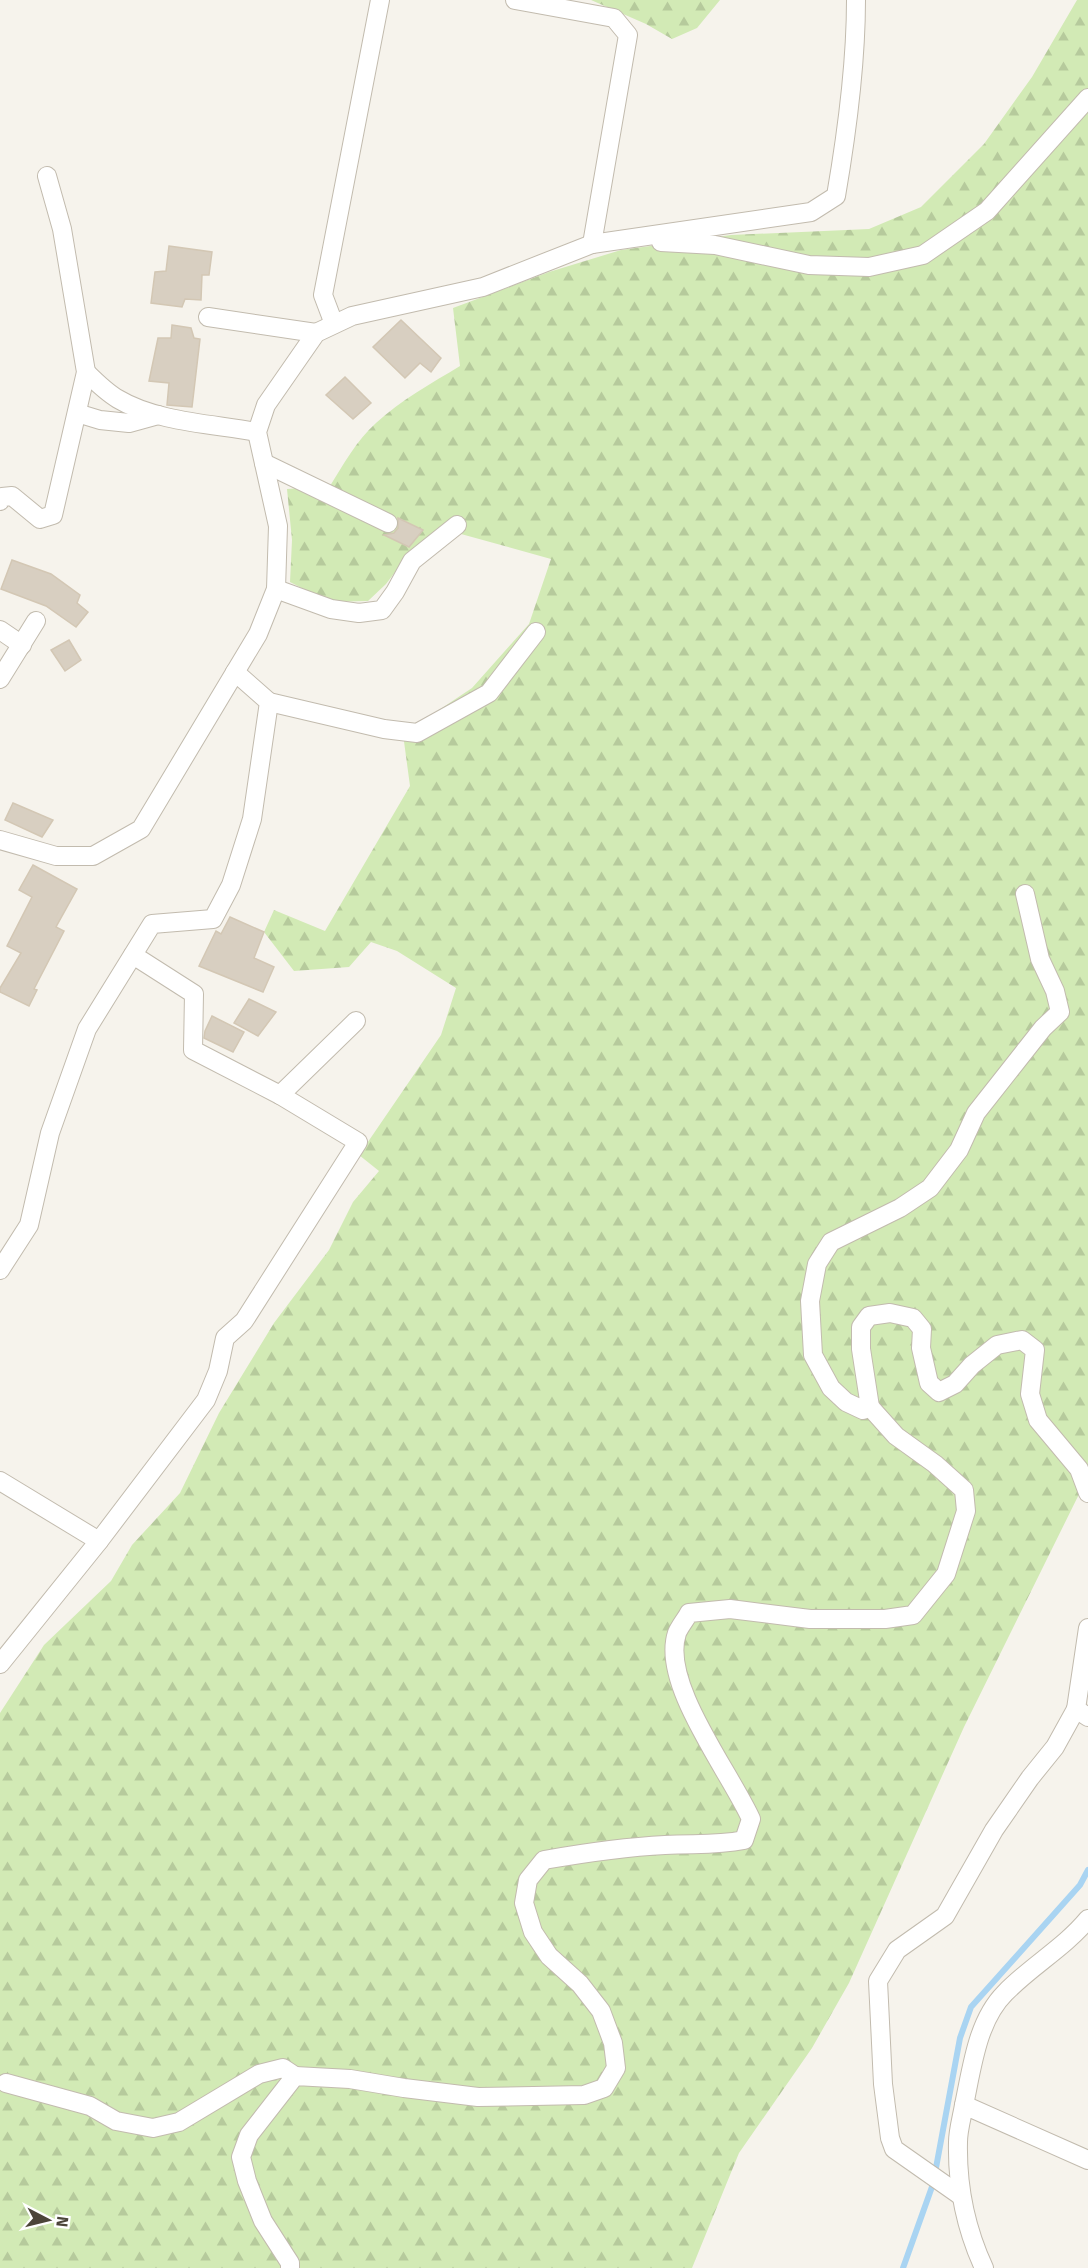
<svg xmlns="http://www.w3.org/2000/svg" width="1088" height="2268" font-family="'Fira Sans',sans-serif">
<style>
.forest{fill:url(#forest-firs)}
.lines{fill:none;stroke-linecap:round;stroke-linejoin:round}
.stream{stroke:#a9d4f2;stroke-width:6}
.building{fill:#d8cfc1;stroke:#d3c7b4;stroke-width:1.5}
.minor-casing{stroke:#c2bbae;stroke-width:20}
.minor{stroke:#fff;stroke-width:18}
</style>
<defs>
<pattern id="forest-firs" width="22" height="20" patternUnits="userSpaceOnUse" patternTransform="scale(1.5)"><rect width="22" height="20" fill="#d2eab5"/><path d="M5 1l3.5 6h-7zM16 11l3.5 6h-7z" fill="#b6ca9c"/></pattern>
</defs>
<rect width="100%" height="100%" fill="#f6f3ec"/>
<g class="forest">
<path d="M591,0H720L697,28L672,39L646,24Z"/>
<path d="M1077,0H1088V1476L964,1727L849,1983L812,2048L739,2153L692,2268H0V1713L44,1645L111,1581L132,1545L180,1493L219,1413L274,1323L329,1250L353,1202L379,1171L359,1155L441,1035L456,988L397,951L371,942L349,967L294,971L264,932L274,910L325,931L410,786L403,734L472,688L529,624L551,559L461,534L415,546L386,584L368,601L329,602L290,582L292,540L287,489L330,486C343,465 357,440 376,423C401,400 432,383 460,366L453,308L549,272L621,250L731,235L869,229L921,207L984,144L1032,77Z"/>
</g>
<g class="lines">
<path class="stream" d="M903,2268L933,2184L960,2038L971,2007L1080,1885L1088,1870"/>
</g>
<g class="building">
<path d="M169,246L212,252L209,275H202L201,300L185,299L182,307L151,303L155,272L166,271Z"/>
<path d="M401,320L441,358L431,372L420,363L405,378L373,347Z"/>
<path d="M172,325L191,328L194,338L200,339L192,407L167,405L169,383L149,381L158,338H171Z"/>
<path d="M345,377L371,403L353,419L326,395Z"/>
<path d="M398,518L423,530L409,547L384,535L394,533L398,528Z"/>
<path d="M12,560L51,574L80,595L77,603L88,612L76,627L46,606L1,589Z"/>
<path d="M69,640L81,660L65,671L51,650Z"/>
<path d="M13,803L53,820L42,837L5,820Z"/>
<path d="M33,865L77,889L56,927L64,931L34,989L37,990L29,1006L0,992V988L21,953L7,946L32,897L19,890Z"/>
<path d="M230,917L264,932L254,958L274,967L263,992L199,966L216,931L221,934Z"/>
<path d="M249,999L276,1012L258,1036L234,1023Z"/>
<path d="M212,1016L244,1032L233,1052L204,1038L205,1031Z"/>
</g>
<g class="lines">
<defs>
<g id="minor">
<path d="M515,0L614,18L628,35L592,244"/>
<path d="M661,242L715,245L809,265L869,267L923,255L987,211L1088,98"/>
<path d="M208,317L316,333"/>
<path d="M334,324L323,295L380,0"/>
<path d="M86,372C96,382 106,392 118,399C156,422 214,424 257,432"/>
<path d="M77,413L100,420L129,423L158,415"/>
<path d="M264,463L388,523"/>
<path d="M0,501L2,497L12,496L40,519L53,515L86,372L62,229L47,176"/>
<path d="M276,589L331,609L359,613L382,610L395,592L412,561L457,525"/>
<path d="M0,630L22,645"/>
<path d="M0,679L36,621"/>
<path d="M269,702L384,729L417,733L489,693L536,632"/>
<path d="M0,840L56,856H93L141,829L258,634L276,589L278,526L257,432L266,405L316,333L352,316L483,287L592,244L811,212L836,196C847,132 856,65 856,0"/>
<path d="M1025,894L1040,959L1055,991L1060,1012L1043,1028L976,1113L959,1150L930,1188L900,1208L831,1242L817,1264L810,1301L813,1355L831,1388L846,1402L863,1410L870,1407L861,1349V1327L869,1316L890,1313L913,1318L922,1329L921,1348L929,1383L939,1392L955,1384L972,1365L997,1345L1022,1340L1035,1350L1030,1394L1038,1420L1079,1469L1088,1493"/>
<path d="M133,955L194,994L193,1050L280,1095L356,1021"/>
<path d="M0,1270L29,1225L50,1133L87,1029L152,924L213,919L231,885L252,819L269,702L235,672"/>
<path d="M0,1481L99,1541"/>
<path d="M1088,1628L1076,1709L1088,1717"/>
<path d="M0,1664L99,1541L206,1400L218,1371L225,1338L244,1321L358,1142L280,1095"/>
<path d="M6,2083L90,2106L116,2121L153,2128L179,2122L259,2074L283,2068L295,2076"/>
<path d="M964,2105C972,2068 977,2021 1005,1993C1031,1966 1064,1948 1088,1919"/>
<path d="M961,2196L894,2149L890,2138L883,2084L878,1981L897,1950L945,1916L994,1830L1030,1778L1055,1747L1076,1709"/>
<path d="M290,2268V2263L263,2221L247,2181L241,2157L249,2135L295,2076L350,2079L404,2088L478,2097L584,2095L604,2088L616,2068L613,2043L601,2011L580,1984L549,1956L533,1932L524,1903L528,1880L544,1860C584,1853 625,1847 665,1845C694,1843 714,1846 744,1840L751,1819C730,1772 660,1683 677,1633C680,1626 686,1619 689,1613L730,1609L810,1619H885L913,1615L946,1574L966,1511L964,1490L935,1464L896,1436L870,1407"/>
<path d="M984,2268C966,2229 957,2186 958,2142C958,2130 962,2117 964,2105L1088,2160"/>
</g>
</defs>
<use href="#minor" class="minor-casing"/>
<use href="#minor" class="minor"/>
</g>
<g transform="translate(48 2220) rotate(97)" stroke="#ffffff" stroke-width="4.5" paint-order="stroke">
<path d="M0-4.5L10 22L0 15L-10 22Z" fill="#4b4439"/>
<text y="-9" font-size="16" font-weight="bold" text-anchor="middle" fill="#4b4439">N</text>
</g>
</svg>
